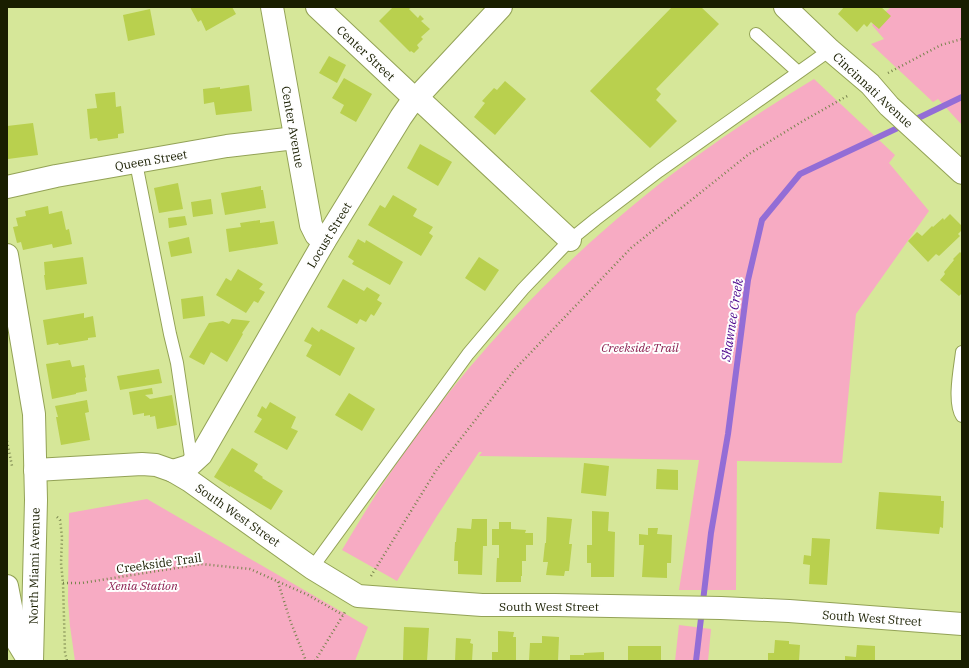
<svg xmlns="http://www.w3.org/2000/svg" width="969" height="668" font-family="'IBM Plex Serif',serif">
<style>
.green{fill:#f7abc3}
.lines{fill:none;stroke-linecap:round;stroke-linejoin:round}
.stream{stroke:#936dd6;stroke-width:6}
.building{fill:#b9d04e}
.service-casing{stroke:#93a256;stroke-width:14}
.minor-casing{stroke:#93a256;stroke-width:24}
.trunk-casing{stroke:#93a256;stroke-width:24}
.path{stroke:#78834d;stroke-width:2.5;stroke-dasharray:1 3;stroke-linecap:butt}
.service{stroke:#fff;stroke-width:12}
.minor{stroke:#fff;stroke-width:22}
.trunk{stroke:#fff;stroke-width:22}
.labels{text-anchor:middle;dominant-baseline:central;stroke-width:4;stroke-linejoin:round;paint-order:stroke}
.street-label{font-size:12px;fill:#191e00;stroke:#fefefe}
.park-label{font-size:12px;font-style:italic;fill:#8b1f50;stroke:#fefefe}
.water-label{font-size:13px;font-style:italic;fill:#4c058c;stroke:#fefefe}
</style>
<rect width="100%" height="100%" fill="#d6e799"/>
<g class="green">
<path d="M891,7H962V125L938,99L933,102L871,44L884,39L872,25Z"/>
<path d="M814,79L895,155L889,163L929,211L856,314L842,463L737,461L736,590H679L699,460L479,456L482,452H479L437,516L397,581L342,550C369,504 398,459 430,417C502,322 591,234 687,163C728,133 771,105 814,79Z"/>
<path d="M147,499L368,627L355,661H75L70,626L68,601L69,513Z"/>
<path d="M679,625L711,629L708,661H675Z"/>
</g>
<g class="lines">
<g class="stream">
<path d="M912,121L962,97"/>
<path d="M696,661L711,533L728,434L748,280L762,220L800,174L904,125"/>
</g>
</g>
<g class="building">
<path d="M190,7H232L236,14L206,31L201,20L198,22Z"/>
<path d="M393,7H412L409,9L418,18L420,15L424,19L421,21L430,29L421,37L423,39L417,45L419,48L414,53L411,51L410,52L379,21Z"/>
<path d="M672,7H701L719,24L656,89L661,94L656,100L677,121L650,148L590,91Z"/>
<path d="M844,7H881L891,16L879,29L871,22L867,27L864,24L857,32L838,14Z"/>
<path d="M150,9L155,35L128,41L123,15Z"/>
<path d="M329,56L346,65L337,83L319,73Z"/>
<path d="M344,78L372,94L356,122L340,113L344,105L332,98Z"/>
<path d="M505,81L526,99L495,135L474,117L485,103L482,101L494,88L497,90Z"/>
<path d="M249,85L252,111L216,115L214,102L204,104L203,89L220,87V89Z"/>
<path d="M115,92L116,107L121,106L124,133L118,134V138L98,141L97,138L90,139L87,109L97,108L95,94Z"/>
<path d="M33,123L38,155L8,159L7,149V126Z"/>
<path d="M420,144L452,162L438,186L407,168Z"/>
<path d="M178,183L183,209L159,213L154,188Z"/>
<path d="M261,186V190H263L266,208L225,215L221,193Z"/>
<path d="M393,195L417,209L413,216L433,227L429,233L433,236L421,256L368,225L380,205L385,208Z"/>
<path d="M211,199L213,214L193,217L191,202Z"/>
<path d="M48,206L49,214L62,211L66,230L69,229L72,244L53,248L52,244L23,250L21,242L17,243L13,227L18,226L16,218L26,216L25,211Z"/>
<path d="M950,214L962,226V230L958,234L960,236L939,256L936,254L928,262L908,241L917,232L922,236L932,226L933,227L943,218L944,220Z"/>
<path d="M185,216L187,225L169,228L168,218Z"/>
<path d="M260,220V223L274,221L278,244L229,252L226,229L241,227L240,223Z"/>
<path d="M189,237L192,253L171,257L168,242Z"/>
<path d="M358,239L365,243L366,240L403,262L390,285L352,264L354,261L348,257Z"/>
<path d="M960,252L962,254V293L959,296L940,280L945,274L944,272L954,260L953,259Z"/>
<path d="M83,257L87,284L46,290L44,275H45L44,262Z"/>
<path d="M479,257L499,270L485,291L465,278Z"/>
<path d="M238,269L263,284L259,289L265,292L258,303L254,301L246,313L216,295L226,278L231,281Z"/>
<path d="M343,279L364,291L367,287L380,295L377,300L382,303L374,316L371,314L366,322L360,319L357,324L327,307Z"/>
<path d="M203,296L205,316L183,319L181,299Z"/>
<path d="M84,313V318L93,316L96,337L88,338V340L59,345L58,343L47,345L43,320Z"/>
<path d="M232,319L250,321L242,333L243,334L227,362L211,352L204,365L189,357L209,323L223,321L229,324Z"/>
<path d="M312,327L319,332L321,329L355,348L340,376L306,356L312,345L304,341Z"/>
<path d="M70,360L72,367L84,365L86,377L85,378L87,391L76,393V394L52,399L46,364Z"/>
<path d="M159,369L162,383L120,390L117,376Z"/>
<path d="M152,388L153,394L145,395L150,399L172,395L177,425L157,429L155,416L150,417V415L144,416V413L133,415L129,392Z"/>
<path d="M349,393L375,409L362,431L335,415Z"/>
<path d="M87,400L89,412L85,413L90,440L61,445L56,417H58L55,406Z"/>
<path d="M270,402L296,417L291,428L298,431L287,450L254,432L262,419L257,416L262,406L266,409Z"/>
<path d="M232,448L258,464L254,471L263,477L262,478L283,491L271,510L230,486V487L214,477Z"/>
<path d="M584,463L609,466L606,496L581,493Z"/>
<path d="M657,469L678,470V490L656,489Z"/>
<path d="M879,492L941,496V501H944L943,528L940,527L939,534L876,529Z"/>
<path d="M592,511L609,512L608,531L615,532L614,577H591V563H587V545H592Z"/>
<path d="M547,517L572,519L569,544H572L569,571H565L564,576L546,575L548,562H543L545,543H546Z"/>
<path d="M472,519H487V546H483L482,575L458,574V561H454L455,542H456L457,528L471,529Z"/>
<path d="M499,522H511V529L526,530L525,533H533V545H526V561H522V576H521V582H496L497,558H499V545H492V529H499Z"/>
<path d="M648,528H658L657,534L672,535L671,563H667V578L642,577L644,545H639V534L648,535Z"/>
<path d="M812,538L830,539L827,585L809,584L810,565L803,564L804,555L811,556Z"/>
<path d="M404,627L429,628L427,661H403Z"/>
<path d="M498,631L514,632L513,637H516V661H492V652H498Z"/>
<path d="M542,636L559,637L558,661H529L530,643H542Z"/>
<path d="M456,638L471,639L470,643L473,644L472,661H455Z"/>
<path d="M775,640L789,641V644L800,645L799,661H768V653H774Z"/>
<path d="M857,645L875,646V661H845V656L856,657Z"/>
<rect x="628" y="646" width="33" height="15"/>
<path d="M604,652V661H570V655H584V653Z"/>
</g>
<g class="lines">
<defs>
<g id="service">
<path d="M756,34L798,72"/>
<path d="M136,163L170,334L177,363L192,464"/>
<path d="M962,352C960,369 953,402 962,416"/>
<path d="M312,568L468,354L523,289L570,240L596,219L659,171L830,50"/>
</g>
<g id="minor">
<path d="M272,7L311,225L316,235L324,242"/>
<path d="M317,7L415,99L421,101L570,240"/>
<path d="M7,187L56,176L227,146L295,138"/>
<path d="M7,255L34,414L36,500L32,661"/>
<path d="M35,470L142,464L156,465L173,471L190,481L312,568L358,596L482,605H555L721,608L789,611L962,624"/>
<path d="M173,471L189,466L201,455L324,242L401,117L408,107L501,7"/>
<path d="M7,586L18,643L29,661"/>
</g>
<path id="trunk" d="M785,7L830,50L870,84L889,106L962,173"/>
</defs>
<use href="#service" class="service-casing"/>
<use href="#minor" class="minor-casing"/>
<use href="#trunk" class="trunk-casing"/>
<g class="path">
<path d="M888,73L941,45L962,39"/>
<path d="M7,441L12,466"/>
<path d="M57,517L60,520L62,537L61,563L63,583L65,652L67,661"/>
<path d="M371,576L437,469L516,368L631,248L749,154L803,121L849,95"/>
<path d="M278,582L290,620L306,661"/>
<path d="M63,583H82L201,564L250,569L308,595L343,615"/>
<path d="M315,661L345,612"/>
</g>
<use href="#service" class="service"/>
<use href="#minor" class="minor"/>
<use href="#trunk" class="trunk"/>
</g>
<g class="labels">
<g class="street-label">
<text transform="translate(366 53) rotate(43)">Center Street</text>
<text transform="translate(873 90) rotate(43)">Cincinnati Avenue</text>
<text transform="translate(293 127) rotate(80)">Center Avenue</text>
<text transform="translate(151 160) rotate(-10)">Queen Street</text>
<text transform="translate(329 235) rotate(-59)">Locust Street</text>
<text transform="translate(238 515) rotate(35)">South West Street</text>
<text transform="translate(159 563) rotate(-8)">Creekside Trail</text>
<text transform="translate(34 566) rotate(-89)">North Miami Avenue</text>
<text x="549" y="606">South West Street</text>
<text transform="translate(872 618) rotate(4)">South West Street</text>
</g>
<g class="park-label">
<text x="640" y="347">Creekside Trail</text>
<text x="143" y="585">Xenia Station</text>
</g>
<g class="water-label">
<text transform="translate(732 320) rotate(-81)">Shawnee Creek</text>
</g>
</g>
<rect width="969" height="668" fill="none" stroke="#191e00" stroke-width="16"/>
</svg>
